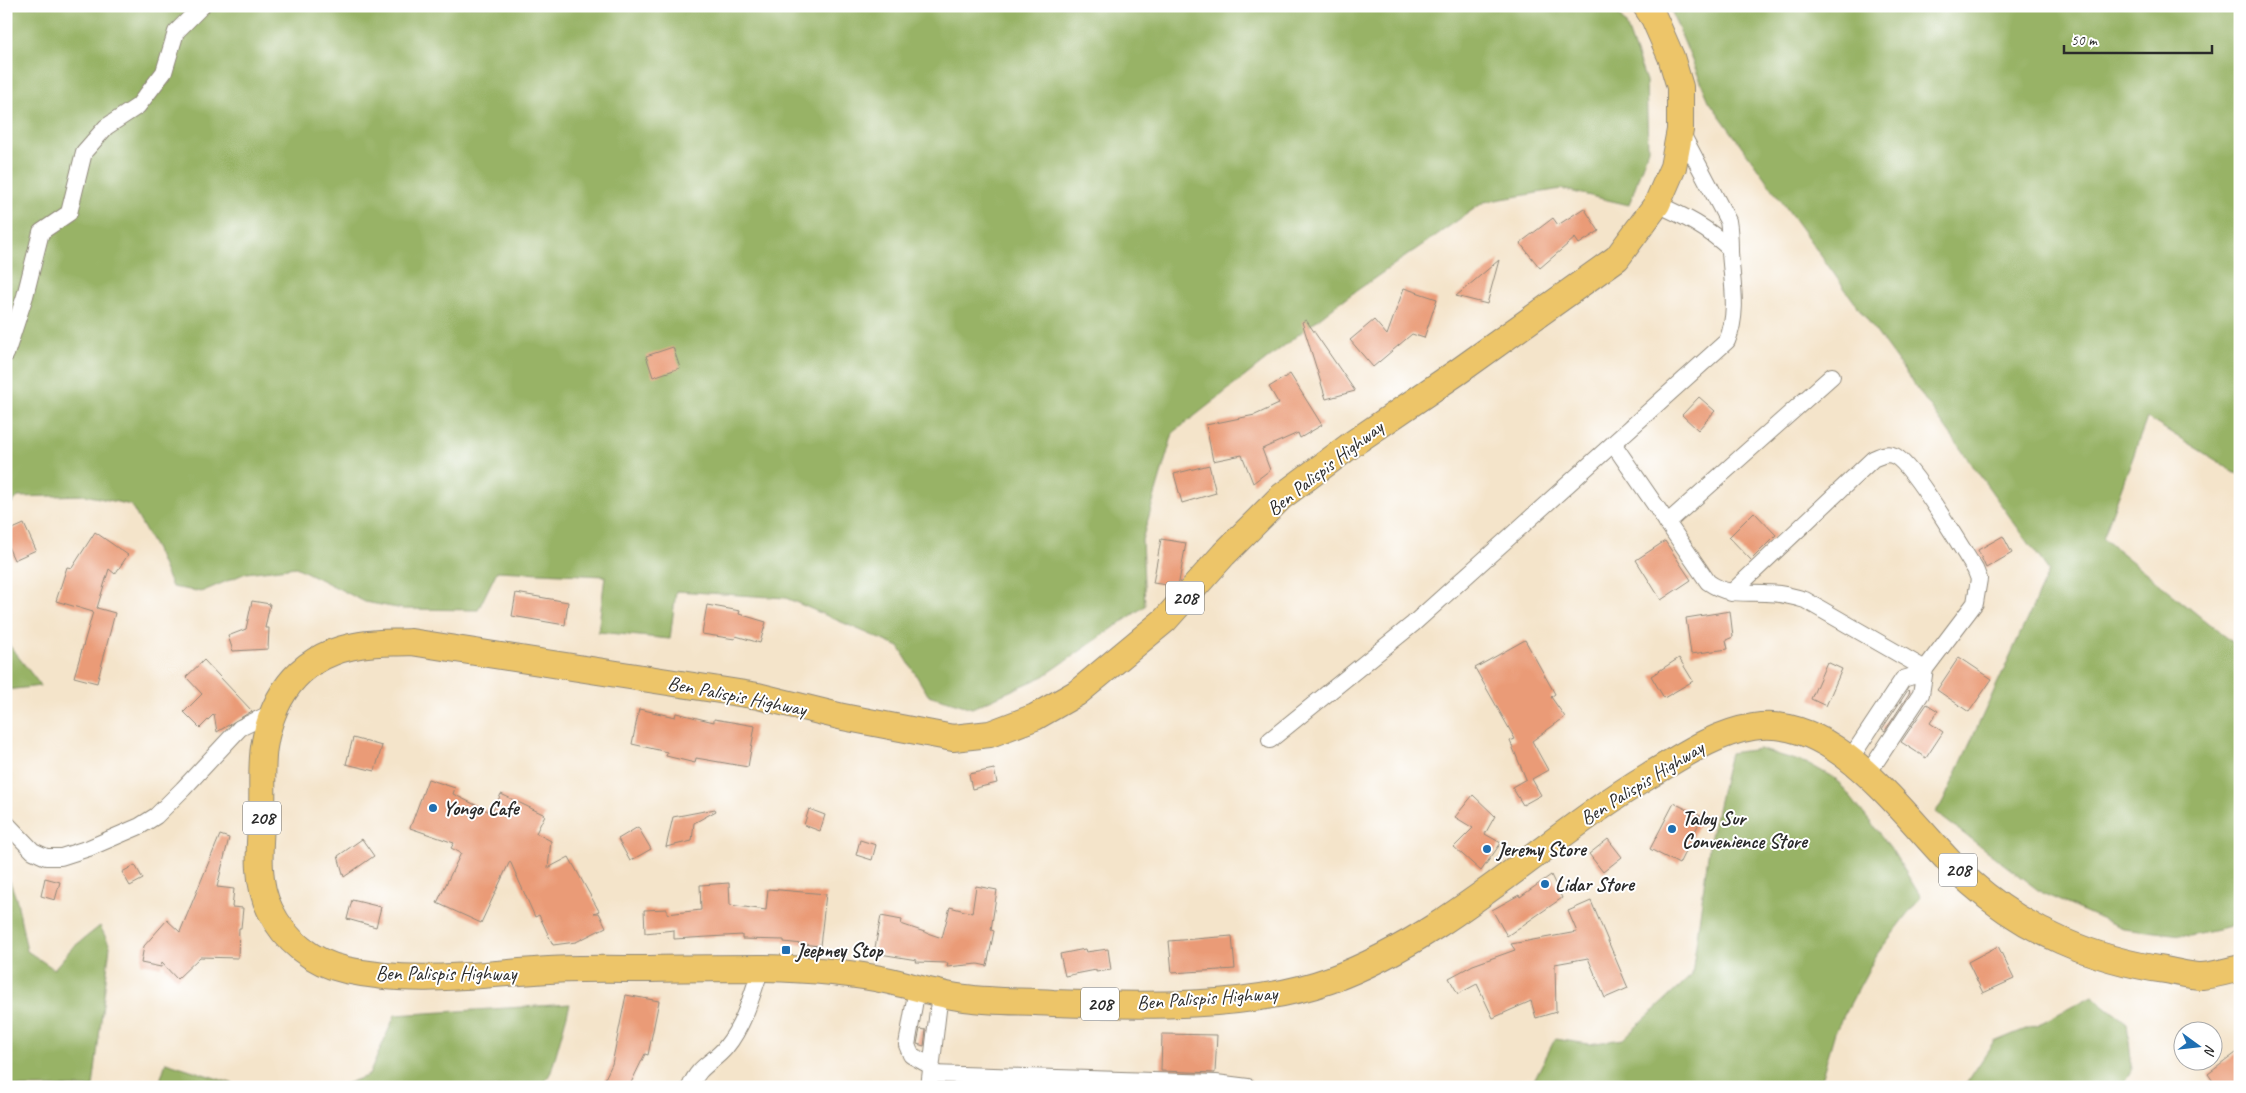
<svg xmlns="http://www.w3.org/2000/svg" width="2246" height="1093" font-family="Caveat,sans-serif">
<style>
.forest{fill:#98b366;stroke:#626f48}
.building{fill:#ea9b77}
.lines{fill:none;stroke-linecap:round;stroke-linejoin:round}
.street-casing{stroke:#90887a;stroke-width:18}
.primary-casing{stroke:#90887a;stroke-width:28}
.street{stroke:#fff;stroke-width:16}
.primary{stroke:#edc569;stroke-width:26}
.poi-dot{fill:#1f6fb2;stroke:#fff;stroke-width:2}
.labels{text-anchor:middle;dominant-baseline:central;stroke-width:4;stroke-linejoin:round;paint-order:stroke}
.shield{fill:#fff;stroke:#6b6b6b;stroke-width:1}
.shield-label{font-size:19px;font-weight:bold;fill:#2b2b2b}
.street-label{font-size:20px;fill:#2b2b2b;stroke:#fff}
.poi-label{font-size:20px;font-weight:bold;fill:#2b2b2b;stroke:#fff;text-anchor:start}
</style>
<rect width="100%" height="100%" fill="#fff"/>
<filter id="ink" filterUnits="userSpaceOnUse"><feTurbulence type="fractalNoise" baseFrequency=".02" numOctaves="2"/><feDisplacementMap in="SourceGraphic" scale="10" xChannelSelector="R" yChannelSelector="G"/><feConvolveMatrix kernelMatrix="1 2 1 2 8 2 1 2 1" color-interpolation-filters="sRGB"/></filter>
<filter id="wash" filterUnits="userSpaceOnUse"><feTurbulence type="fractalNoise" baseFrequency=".0096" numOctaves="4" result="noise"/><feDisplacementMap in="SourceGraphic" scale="20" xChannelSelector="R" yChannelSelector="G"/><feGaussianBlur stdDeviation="1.12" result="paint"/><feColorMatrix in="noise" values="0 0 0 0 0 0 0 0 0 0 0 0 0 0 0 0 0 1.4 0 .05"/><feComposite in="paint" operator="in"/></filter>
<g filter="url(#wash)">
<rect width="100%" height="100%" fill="#f4e4ca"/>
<g class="forest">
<path d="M6,6H1613L1626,25L1646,81L1648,149L1629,205L1561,189L1484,202L1336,305L1173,433L1142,540L1145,606L1044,676L972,708L928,695L899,647L786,598L676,591L670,639L598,632L605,576L497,571L478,610L403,609L365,602L296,567L246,573L201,592L172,587L156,550L131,505L85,495L18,497L6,509Z"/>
<path d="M1669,6H2240V475L2147,418L2103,538L2240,649V912L2230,927L2190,936L2122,928L2042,893L1935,812L1943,802L2049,571L1709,101Z"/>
<path d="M6,631L9,645L41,686L6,690Z"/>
<path d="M1759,749L1809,764L1836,779L1890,847L1921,897L1877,954L1835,1032L1819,1087H1533L1534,1080L1555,1039L1589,1044L1623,1039L1692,975L1710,840L1730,753Z"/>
<path d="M6,871L17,901L27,951L54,969L71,949L100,926L110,946L93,1087H6Z"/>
<path d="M2092,996L2127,1023L2132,1069L2121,1087H1964L1994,1042L2043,1022Z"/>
<path d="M570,1004L551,1072L542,1087H338L369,1075L395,1015Z"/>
<path d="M166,1062L243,1087H158Z"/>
</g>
<g id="blocks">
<g class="building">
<path d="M1584,208L1599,231L1579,244L1575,238L1540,268L1520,243L1553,218L1558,225Z"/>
<path d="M1499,260L1487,304L1456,296Z"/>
<path d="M1404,288L1437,299L1424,338L1412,334L1373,367L1350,340L1374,320L1387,335Z"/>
<path d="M1306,320L1355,391L1326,399L1302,322Z"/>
<path d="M673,347L680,368L653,377L646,356Z"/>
<path d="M1290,374L1322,425L1300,438L1298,433L1262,449L1270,470L1253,483L1242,455L1213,461L1206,425L1255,415L1279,404L1269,387Z"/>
<path d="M1699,397L1715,411L1698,430L1682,415Z"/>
<path d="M1209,465L1216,493L1182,503L1174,474Z"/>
<path d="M1754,512L1776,535L1751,560L1729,537Z"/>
<path d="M24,524L36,550L14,560L6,542V532Z"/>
<path d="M95,532L128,555L115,574L109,569L97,608L115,613L97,683L74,677L93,612L56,601L67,567L72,568Z"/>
<path d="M2003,536L2012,553L1986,568L1978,550Z"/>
<path d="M1161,539L1186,543L1179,582L1175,586L1153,583Z"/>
<path d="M1665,541L1691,580L1661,600L1636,560Z"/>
<path d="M516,593L568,602L565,625L512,616Z"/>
<path d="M252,601L270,604L265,628H269L268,649L233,651L228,636L246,629Z"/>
<path d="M707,605L740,611L739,614L766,622L760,643L736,636L735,639L702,634Z"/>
<path d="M1730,611L1733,637L1726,640L1728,649L1691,654L1686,618Z"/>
<path d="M1525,640L1555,694L1551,697L1565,717L1532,741L1548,770L1532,779L1541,795L1523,805L1512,787L1526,779L1510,741L1515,739L1475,668Z"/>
<path d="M1959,657L1992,679L1969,712L1937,690Z"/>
<path d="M1679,658L1693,681L1664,698L1651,676Z"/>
<path d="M204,660L252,711L217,732L214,714L200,728L184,712L202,694L186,677Z"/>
<path d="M1827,662L1842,669L1826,706L1811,699Z"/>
<path d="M1908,690L1910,692L1885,731L1882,729Z"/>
<path d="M1927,704L1938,711L1930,723L1943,732L1926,758L1901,742Z"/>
<path d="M639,709L675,717L676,713L714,722V719L755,726L748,767L696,758L695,763L666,756L667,752L632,744Z"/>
<path d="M353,738L382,746L375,771L346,764Z"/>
<path d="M994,769L997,783L972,789L969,774Z"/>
<path d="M428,779L455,788L453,794L492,813L501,794L545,815L536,833L551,841L548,868L569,857L599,911L594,913H599L606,927L576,942L553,945L539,915L535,917L510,861L481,923L437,903L461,853L451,848L454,843L410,828Z"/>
<path d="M1473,795L1495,816L1485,834L1501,843L1481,871L1454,847L1473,828L1455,817Z"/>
<path d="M1674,803L1702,817L1679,864L1650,849Z"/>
<path d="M715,809L716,811L694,823L692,841L666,847L673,817Z"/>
<path d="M809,809L825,815L820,831L804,825Z"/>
<path d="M638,827L651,849L630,861L618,839Z"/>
<path d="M220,835L229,838L217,887L234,889L232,907L243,908L241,928H239L238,958L200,957L177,979L162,963L161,967L141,963L144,946L167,920L180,932Z"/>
<path d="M362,839L374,856L344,877L338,856Z"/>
<path d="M1608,839L1622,857L1603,872L1589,854Z"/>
<path d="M860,840L876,845L872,860L856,855Z"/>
<path d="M135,865L143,879L130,886L122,872Z"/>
<path d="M1551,875L1562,898L1507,936L1492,910L1519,895L1520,897Z"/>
<path d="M45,878L60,882L55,900L41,896Z"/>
<path d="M729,883L730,905L766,910L768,889L826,894L820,946L784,942V940L742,939V935L674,939V930L645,933L644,910L667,909V914L701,910L700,885Z"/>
<path d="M976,886L997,890L991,930L994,931L987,966L978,964L947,967L948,963L916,962L917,960L874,953L881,916L902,920L901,924L942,938L950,907L972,913Z"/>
<path d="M352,900L381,907L376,927L347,919Z"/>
<path d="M1591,901L1628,988L1605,998L1588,958L1555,964L1556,1012L1536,1018L1531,1001L1493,1018L1477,984L1458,994L1449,978L1473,965L1515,950L1511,944L1577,932L1568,911Z"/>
<path d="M1232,936L1235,969L1172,973L1169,941Z"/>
<path d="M1998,946L2014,979L1983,993L1968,962Z"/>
<path d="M1085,949L1086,952L1108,949L1111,970L1096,972V970L1065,976L1060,954Z"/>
<path d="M626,995L659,1001L648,1055L645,1054L629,1087H601L612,1064Z"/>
<path d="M920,1029L926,1030L924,1046L917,1044Z"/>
<path d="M1162,1034L1217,1035L1215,1073L1161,1071Z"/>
<path d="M2240,1050V1087H2217L2208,1074Z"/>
</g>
</g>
</g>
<g filter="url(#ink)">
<use href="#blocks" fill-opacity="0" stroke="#90887a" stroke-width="1"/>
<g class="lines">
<defs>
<g id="street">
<path d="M1657,204C1684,216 1708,228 1730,249"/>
<path d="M6,354L25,296L41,232L69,213L84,152L106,127L138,106L164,72L176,32L202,6"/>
<path d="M1614,445L1708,582C1728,596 1742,592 1765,593C1779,593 1792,596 1805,600L1925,669"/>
<path d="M1667,523L1832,376"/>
<path d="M1731,593L1873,459C1880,456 1887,452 1895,456C1914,466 1960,546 1975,569L1979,579L1975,603L1925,669L1921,694L1867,775"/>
<path d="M1270,740L1413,624L1727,341C1739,312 1732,283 1730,252C1730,241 1730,232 1728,221L1680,130"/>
<path d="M1850,759L1903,679L1923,673"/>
<path d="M6,823L33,851L46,857H61L89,848L140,826L156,816L183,789L240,728L271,713"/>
<path d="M917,988L907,1045L911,1055L931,1066"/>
<path d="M931,1074L1216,1083L1248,1087"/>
<path d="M690,1087C699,1065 713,1063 726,1047C744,1025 752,995 761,968"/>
<path d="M929,1087L940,993"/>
</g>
<path id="primary" d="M1646,6L1654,18L1671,57L1680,87V130L1673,167L1657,204L1617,258L1459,371L1355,442L1281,497L1224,554L1165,620L1077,693L1035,717L990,734L953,738L843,717L758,696L411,642C394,643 377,642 360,645C303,654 273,691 264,747C261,767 263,789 262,810C260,842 255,881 270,910C285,941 313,963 346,970C413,985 482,974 549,970C582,968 617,969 650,969C688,968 726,968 764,968C807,969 849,972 890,981C915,987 940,995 965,998C994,1002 1024,1001 1053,1003C1138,1006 1251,1009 1330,980C1450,936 1542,840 1650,775C1682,756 1715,733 1753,727C1842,712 1913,832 1971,883C2025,931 2094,960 2165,970C2177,972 2190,976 2202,976C2214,975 2228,971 2240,968"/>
</defs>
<use href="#street" class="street-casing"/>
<use href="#primary" class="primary-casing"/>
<use href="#street" class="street"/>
<use href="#primary" class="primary"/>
</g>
</g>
<g class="poi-dot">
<circle cx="433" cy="808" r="5"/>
<circle cx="1672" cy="829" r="5"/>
<circle cx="1487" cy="849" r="5"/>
<circle cx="1545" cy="884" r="5"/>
<rect x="781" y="945" width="10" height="10" rx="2.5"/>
</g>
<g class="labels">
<g class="shield">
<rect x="1166" y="581.5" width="38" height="33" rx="4"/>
<rect x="243" y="801.5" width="38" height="33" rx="4"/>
<rect x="1939" y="853.5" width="38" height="33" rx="4"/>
<rect x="1081" y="987.5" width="38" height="33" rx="4"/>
</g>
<g class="shield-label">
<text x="1185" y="598">208</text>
<text x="262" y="818">208</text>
<text x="1958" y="870">208</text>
<text x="1100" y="1004">208</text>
</g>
<g class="street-label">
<text transform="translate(1325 468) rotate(-38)">Ben Palispis Highway</text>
<text transform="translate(737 696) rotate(11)">Ben Palispis Highway</text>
<text transform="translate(1642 783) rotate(-32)">Ben Palispis Highway</text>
<text x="446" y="973">Ben Palispis Highway</text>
<text transform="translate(1207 998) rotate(-4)">Ben Palispis Highway</text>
</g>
<g class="poi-label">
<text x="443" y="808">Yongo Cafe</text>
<text x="1682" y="818">Taloy Sur<tspan x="1682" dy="23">Convenience Store</tspan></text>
<text x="1497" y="849">Jeremy Store</text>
<text x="1555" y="884">Lidar Store</text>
<text x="796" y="950">Jeepney Stop</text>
</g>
</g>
<rect width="2246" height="1093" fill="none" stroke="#fff" stroke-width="25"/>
<g transform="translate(2198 1046) rotate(105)"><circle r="24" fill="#ffffff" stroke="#aaaaaa"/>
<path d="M0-4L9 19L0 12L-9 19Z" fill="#1f6fb2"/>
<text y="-8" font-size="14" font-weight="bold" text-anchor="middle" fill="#2b2b2b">N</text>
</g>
<path d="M2064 45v8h148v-8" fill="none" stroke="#2b2b2b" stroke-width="2.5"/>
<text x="2071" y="45" font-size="15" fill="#2b2b2b" stroke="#ffffff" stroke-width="4" paint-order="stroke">50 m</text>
</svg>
